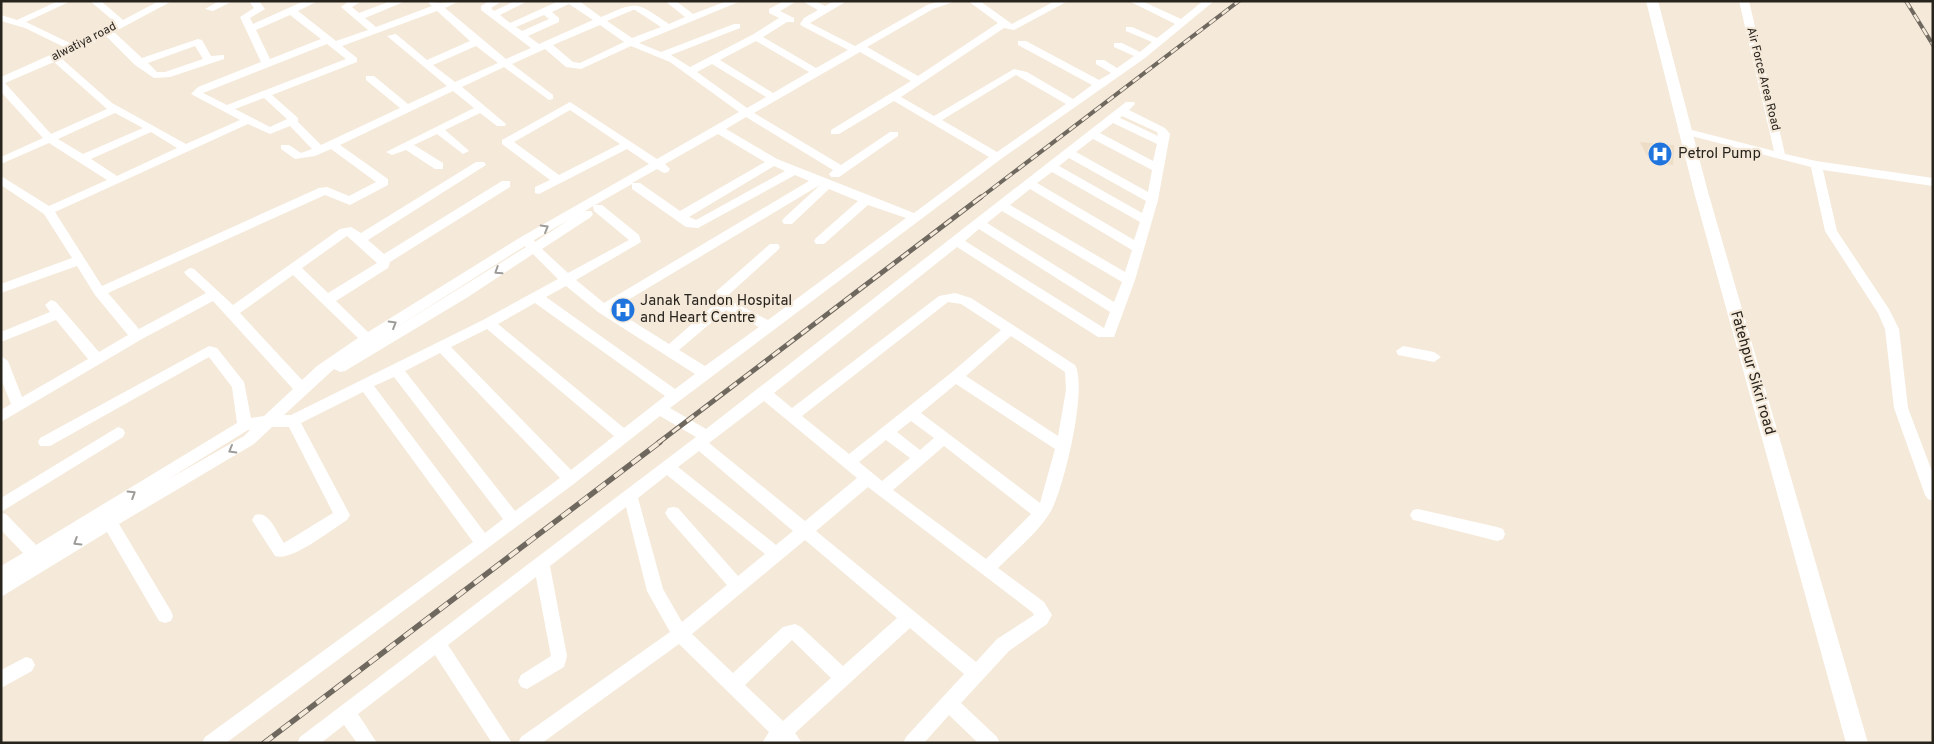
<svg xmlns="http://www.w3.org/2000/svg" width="1934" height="744" font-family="Overpass,sans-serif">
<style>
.built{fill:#edddc6}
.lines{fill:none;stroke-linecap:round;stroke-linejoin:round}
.minor{fill:#fff;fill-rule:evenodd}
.major{fill:#fff;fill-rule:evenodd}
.rail-far2-casing{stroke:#6f685f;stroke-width:4}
.rail-far1-casing{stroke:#6f685f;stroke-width:5}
.rail-casing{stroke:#6f685f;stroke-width:5.5}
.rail-far2{stroke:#f5e9d9;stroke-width:2.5;stroke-dasharray:8;stroke-linecap:butt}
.rail-far1{stroke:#f5e9d9;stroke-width:3;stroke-dasharray:9;stroke-linecap:butt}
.rail{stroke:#f5e9d9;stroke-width:4;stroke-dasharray:11;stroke-linecap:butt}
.oneway{stroke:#9e9c99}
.labels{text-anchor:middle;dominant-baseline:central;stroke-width:4.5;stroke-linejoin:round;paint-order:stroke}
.far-street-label{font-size:12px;fill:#27231d;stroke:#f5e9d9}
.poi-label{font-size:15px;fill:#27231d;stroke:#f5e9d9;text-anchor:start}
.street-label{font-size:15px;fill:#27231d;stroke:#f5e9d9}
</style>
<rect width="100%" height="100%" fill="#f5e9d9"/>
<path class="built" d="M1640,142L1674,145L1673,165L1650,162Z"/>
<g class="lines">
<g class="minor">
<path d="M58,1H71L26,22L74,45L103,28L116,23L90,1H101L123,20L159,1H172L114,32L142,58L198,39L202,40L211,56L224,55V59L170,77L154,78L135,65L106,36L62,59L112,103L186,144L240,120L191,94L198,87L261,62L240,17L254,8L249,1H259L265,9L250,18L253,24L304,1H318L298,11L336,41L368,30L341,7L349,1H362L352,7L359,13L391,1H406L365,18L376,27L432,6L427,1L440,3L460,1L445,8L506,59L531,48L481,10V6L489,1H502L491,8L494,11L515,1H528L500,15L510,23L559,1H579L601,17C639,0 636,2 669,24L685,17L665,1H676L693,14L727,1H741L639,43L661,52L734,24H740V28L671,55L690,67L752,35L779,18L769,13V9L784,1H797L780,11L794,18V22H787L763,37L816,68L848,50L802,26L800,24L804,18L818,10L802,1H815L825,6L834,1H847L810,23L855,46L927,5L940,1H956L933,9L867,47L918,76L998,23L968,1H980L1012,24L1055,1H1068L1014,30L1004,28L901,97L934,116L1014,69L1027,72L1073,99L1092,85L1018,45V41H1026L1099,80L1111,73L1096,64V60H1104L1117,68L1134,56L1114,47V43H1122L1140,52L1152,42L1126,31V27H1132L1157,38L1175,24L1129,1H1142L1181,19L1203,1H1214L1145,58L1001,159L670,408L706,429L1126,102H1134L1135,104L1129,110L1165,128L1170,134L1158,200L1135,280L1114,337H1098L957,247L774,393L792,408L939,296L955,293L971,298L1075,365C1088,388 1064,488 1051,511C1038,533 1016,550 998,568L1044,602L1052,615L1047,624L1009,651L961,703L997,737L1000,743H978L949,715L924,743H903L906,737L964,674L910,628L795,733L802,743H762L769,732L679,644L542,743H518L521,737L670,632L647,591L626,507L550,566L567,656L564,667L527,689L521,687L518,681L521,675L551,656L536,577L448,645L512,743H492L435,655L358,714L377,743H357L344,725L321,743H297L300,737L696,437L660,416L575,483L226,743H202L205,737L473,542L363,392L301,423L350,515L347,520C332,529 292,562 275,556L255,525L252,520L255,515C269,510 277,533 284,543L333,513L289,427H272L254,444L119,524L171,611L173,616L171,621L165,623L159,621L107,532L1,597V566L23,553L1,530V513L6,514L36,545L237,423L232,387L209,357L50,446H40L38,442L40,438L209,346L217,348L244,382L251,418L264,416L293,389L213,301L142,339L1,422V410L11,404L1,379V356L8,361L22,397L88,359L56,320L1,342V332L50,312L45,305L51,300L56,302L99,352L128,335L95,295L77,266L1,293V284L72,258L44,214L1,185V176L49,206L107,180L49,143L1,164V157L43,138L1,92V77L66,48L25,28L1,21V15L17,20ZM569,4L593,20L539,44L528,36L559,22V18L552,12ZM633,10H635L661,27L632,38L607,21ZM437,11L470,41L427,60L396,34L387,36L447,86L408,104L374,76H366V80L400,108L321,145L298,122V118L272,95L357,62V58L342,46ZM290,15L321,39L270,59L256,30ZM544,15L549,19L522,31L516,27ZM600,25L624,42L580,63L573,62L553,45ZM756,41L809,72L773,93L720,60ZM327,44L346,59L227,105L203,93ZM195,46L203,59L165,72H157L148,63ZM476,46L498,63L455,82L433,65ZM631,46L670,62L739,112L657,159L570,102L502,140V144L550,180L535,187V193L539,194L627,149L649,164L521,237L368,332L336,301L388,268L390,262L510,187V181H502L384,254L368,240L486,165L484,162H476L361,233L351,227L340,229L233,305L194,269L190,268L184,272L186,275L206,293L139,329L108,293L325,195L350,205L388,185V179L340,145L453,91L474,108L386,152L392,155L406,150L435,169H443V163L414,145L437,134L463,154L469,151L467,149L445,130L480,113L497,126H505L506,124L462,87L504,67L549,100L553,99V95L512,64L545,49L566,67L581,69ZM860,52L911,81L831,130V134H839L894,101L989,157L914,213L777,159L726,129L746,117L833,170L829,174L831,177H839L898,136V132H890L841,165L754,113ZM54,62L107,109L51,134L5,83ZM712,64L766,97L747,108L697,72ZM1016,75L1066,104L997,152L942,120ZM264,98L287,119L270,127L235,109ZM570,110L620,144L559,175L514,142ZM115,113L143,128L83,154L58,139ZM1122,116L1157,132L1158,136L1120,118ZM1113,123L1157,144L1153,161L1100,133ZM248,124L270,134L290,126L312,149L301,153L289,145H281V149L295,159L315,156L331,149L376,182L349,196L327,187L319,188L102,286L55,212ZM151,132L177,148L117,176L91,159ZM718,134L765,162L680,211L640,183H632L657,169L664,173L668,172L670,169L665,164ZM1093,139L1152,170L1148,192L1076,152ZM1069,158L1146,201L1142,213L1059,166ZM774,166L785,171L696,220L689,217ZM1052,172L1140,222L1134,240L1037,183ZM795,175L809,181L604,303L576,280L641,242L639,235L602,205H595L632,184V189L686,227L698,228ZM820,185L784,218L782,221L784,224H792L829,189L858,201L816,238L814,241L816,244H824L868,205L906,218L768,320L725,298L778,250L780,247L778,244H770L711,296L710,299L715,304L669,344L613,309ZM1030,189L1132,250L1125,272L1010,205ZM593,206L594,211L629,240L568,273L542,249L591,217L593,214L591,211H585ZM1002,211L1122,282L1114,302L987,223ZM570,219L535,242L534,240ZM979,229L1110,312L1104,328L965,241ZM347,236L377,263L328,293L302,268ZM525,246L526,247L387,333ZM533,254L558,279L483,320L291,415H284L334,369L340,372L345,371L468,297ZM293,275L358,338L317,366L302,380L240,313ZM566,286L598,312L695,374L675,389L546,297ZM948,302L961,304L1001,330L951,373L849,454L802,416ZM535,303L665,396L624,428L498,324ZM726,310L759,327L705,366L679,350ZM487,329L614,436L571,470L451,347ZM1011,336L1065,372L1066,390L1058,436L966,376ZM440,353L560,478L515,511L405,371ZM394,377L503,519L485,533L374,386ZM956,384L1055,449L1040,503L921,413ZM764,401L857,478L805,521L709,443ZM911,421L934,438L920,450L897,432ZM250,430L244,436L167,480L248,430ZM886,440L910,458L882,481L859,462ZM944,446L1031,514L986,559L893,490ZM699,451L793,531L776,545L678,467ZM667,475L765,554L738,576L678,508L673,507L668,508L665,513L668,518L727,585L682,622L663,589L638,498ZM868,487L1032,612L1034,615L997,639L976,662L816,531ZM805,540L897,618L843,666L801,627L795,624L783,627L733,673L692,634ZM792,640L831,678L783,721L745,685Z"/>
<path d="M219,1H233L213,11L205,9Z"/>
<path d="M1739,1H1749L1785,154L1816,161L1933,178V186L1823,170L1837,231L1889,309L1899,329L1908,408L1933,474V501L1928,499L1925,495L1894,408L1885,329L1878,313L1825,231L1811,167L1680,133L1678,131L1684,128L1774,151Z"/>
<path d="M1403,346L1434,352L1441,357L1434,362L1398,355L1396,351Z"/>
<path d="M118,427L123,429L125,433L123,437L1,512V498Z"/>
<path d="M1418,509L1497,527L1503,529L1505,534L1503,539L1497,541L1418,521L1413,520L1410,515L1413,510Z"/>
<path d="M26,657L32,659L35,665L32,671L1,688V670Z"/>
</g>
<path class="major" d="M1646,1H1658L1708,192L1868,743H1846L1694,192Z"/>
<defs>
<g id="rail-far2">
<path d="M1906,1L1933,45"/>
<path d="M980,198L1239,1"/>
</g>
<path id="rail-far1" d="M658,443L981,197"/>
<path id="rail" d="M264,743L660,442"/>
</defs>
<use href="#rail-far2" class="rail-far2-casing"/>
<use href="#rail-far1" class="rail-far1-casing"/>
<use href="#rail" class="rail-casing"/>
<use href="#rail-far2" class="rail-far2"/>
<use href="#rail-far1" class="rail-far1"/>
<use href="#rail" class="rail"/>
</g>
<defs><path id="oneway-chevron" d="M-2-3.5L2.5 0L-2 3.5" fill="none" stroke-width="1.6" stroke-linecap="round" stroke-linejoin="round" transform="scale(1.25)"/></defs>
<g class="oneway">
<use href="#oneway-chevron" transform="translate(545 228) rotate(-30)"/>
<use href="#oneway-chevron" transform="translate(498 271) rotate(147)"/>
<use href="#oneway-chevron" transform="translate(393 324) rotate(-31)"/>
<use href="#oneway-chevron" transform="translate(232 450) rotate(150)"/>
<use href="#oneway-chevron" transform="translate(132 494) rotate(-32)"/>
<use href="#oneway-chevron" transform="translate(77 542) rotate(148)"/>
</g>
<defs>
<symbol id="hospital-disc" viewBox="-11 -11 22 22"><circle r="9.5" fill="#1f74de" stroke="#f5e9d9"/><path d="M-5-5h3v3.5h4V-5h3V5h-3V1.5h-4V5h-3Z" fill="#fff"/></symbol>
</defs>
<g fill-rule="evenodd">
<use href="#hospital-disc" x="1646" y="140" width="28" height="28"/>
<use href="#hospital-disc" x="609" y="296" width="28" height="28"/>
</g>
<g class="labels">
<g class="far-street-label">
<text transform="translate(84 42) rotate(-27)">alwatiya road</text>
<text transform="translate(1763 79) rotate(76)">Air Force Area Road</text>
</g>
<g class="poi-label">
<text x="1678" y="154">Petrol Pump</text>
<text x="640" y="301">Janak Tandon Hospital<tspan x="640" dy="17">and Heart Centre</tspan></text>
</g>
<g class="street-label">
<text transform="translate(1752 373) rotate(74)">Fatehpur Sikri road</text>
</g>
</g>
<rect width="1934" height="744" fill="none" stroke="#27231d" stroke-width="5"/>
</svg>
